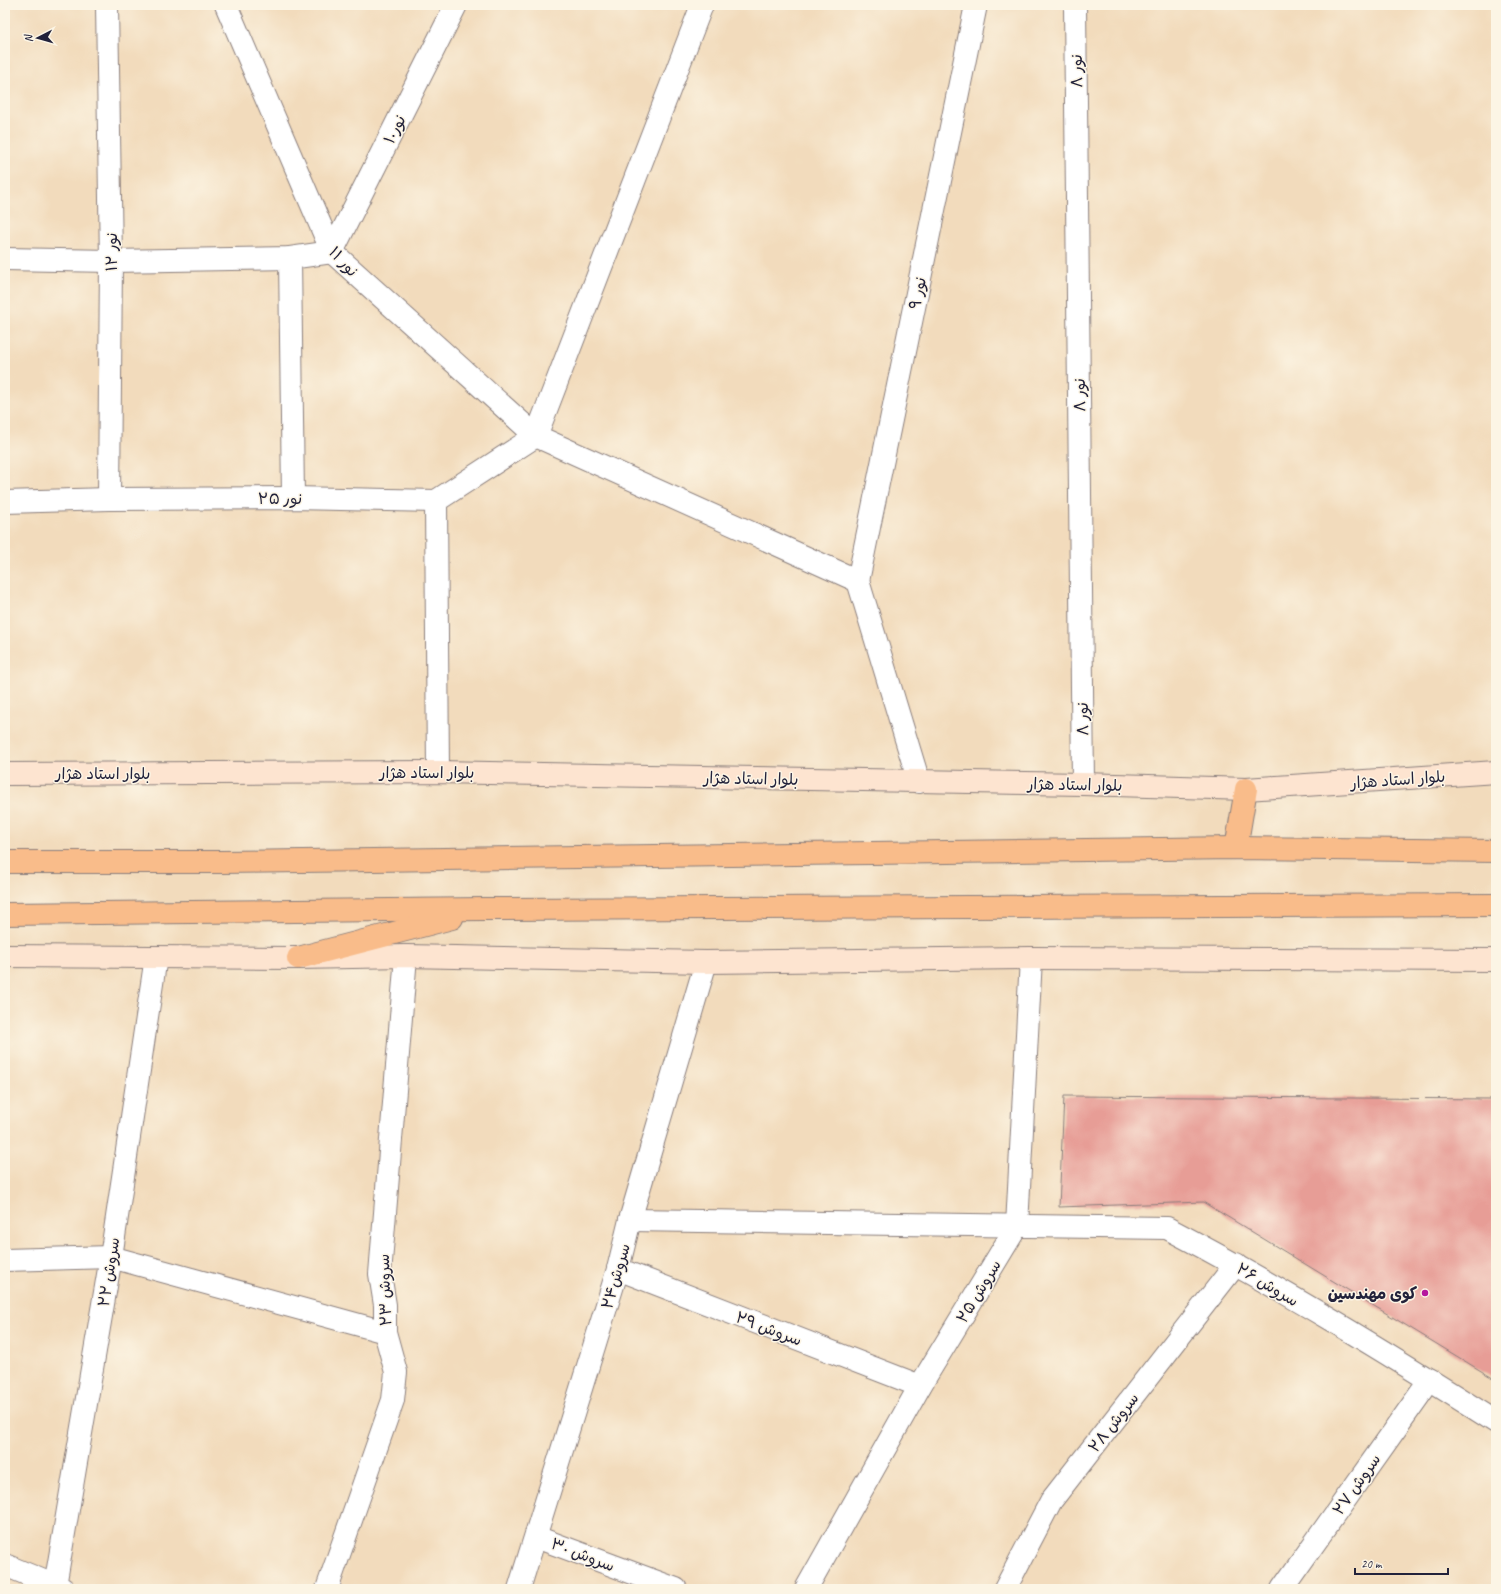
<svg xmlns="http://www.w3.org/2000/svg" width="1501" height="1594" font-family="Caveat,'Playpen Sans Arabic',sans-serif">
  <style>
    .building { fill: #e79d96 }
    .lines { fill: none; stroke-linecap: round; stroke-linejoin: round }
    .street-casing { stroke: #8a7e7c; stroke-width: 24 }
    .secondary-casing { stroke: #8a7e7c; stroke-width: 24 }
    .primary-casing { stroke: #8a7e7c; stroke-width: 24 }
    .street { stroke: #fff; stroke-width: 22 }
    .secondary { stroke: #fde4d0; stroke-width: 22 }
    .primary { stroke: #f9bc8a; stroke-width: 22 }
    .poi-dot { fill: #b5179e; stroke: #fcf5e5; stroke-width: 1.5 }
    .labels { text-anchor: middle; stroke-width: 3; stroke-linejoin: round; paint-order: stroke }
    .street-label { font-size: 16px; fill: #22223b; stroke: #fcf5e5 }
    .poi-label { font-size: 16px; font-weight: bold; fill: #22223b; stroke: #fcf5e5; text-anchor: end }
  </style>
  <rect width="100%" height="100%" fill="#fcf5e5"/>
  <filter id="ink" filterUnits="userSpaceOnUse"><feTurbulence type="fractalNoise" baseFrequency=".025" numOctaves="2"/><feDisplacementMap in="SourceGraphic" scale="8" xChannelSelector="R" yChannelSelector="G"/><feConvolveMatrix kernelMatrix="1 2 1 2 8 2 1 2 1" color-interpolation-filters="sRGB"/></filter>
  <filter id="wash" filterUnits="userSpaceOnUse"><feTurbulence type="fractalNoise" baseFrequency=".012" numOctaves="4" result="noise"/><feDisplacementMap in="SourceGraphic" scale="16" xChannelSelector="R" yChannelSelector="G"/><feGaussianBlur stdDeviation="0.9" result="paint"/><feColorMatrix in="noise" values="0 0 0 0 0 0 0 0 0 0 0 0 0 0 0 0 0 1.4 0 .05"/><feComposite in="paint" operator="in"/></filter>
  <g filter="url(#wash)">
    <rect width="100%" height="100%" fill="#f2dbbc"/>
    <g id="blocks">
      <!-- building -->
      <polygon class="building" points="1064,1096 1496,1099 1496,1380 1203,1202 1059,1207"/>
    </g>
  </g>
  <g filter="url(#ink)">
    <use href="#blocks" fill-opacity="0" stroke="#8a7e7c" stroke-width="1"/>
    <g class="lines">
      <!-- street casing -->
      <g class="street-casing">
        <g id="street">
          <polyline points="107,5 111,261 109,499"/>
          <polyline points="226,5 332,252 536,436 858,581 919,782"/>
          <polyline points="1075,5 1083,784"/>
          <polyline points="290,258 293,498"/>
          <polyline points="5,259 111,261 290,258 332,252 456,5"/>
          <polyline points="536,436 702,5"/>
          <polyline points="436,501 438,772"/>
          <polyline points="5,502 109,499 293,498 436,501 536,436"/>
          <polyline points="858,581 976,5"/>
          <path d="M630,1220L1167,1228C1280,1287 1389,1354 1496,1422"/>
          <polyline points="5,1260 111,1257 385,1332"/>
          <polyline points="618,1269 920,1386"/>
          <polyline points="536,1537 676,1589"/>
          <polyline points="5,1565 63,1589"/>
          <polyline points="55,1586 111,1257 156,957"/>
          <polyline points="327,1589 393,1400 396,1372 385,1332 385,1305 380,1274 406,956"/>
          <polyline points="519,1589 618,1269 630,1220 706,962"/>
          <polyline points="806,1589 920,1386 1017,1226 1031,958"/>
          <polyline points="1005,1589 1051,1501 1236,1264"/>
          <polyline points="1282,1589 1430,1380"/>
        </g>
      </g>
      <!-- secondary casing -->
      <g class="secondary-casing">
        <g id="secondary">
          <polyline points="5,774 438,772 1083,784 1246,789 1496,772"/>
          <polyline points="5,956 298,958 406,956 706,962 1031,958 1496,960"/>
        </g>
      </g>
      <!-- primary casing -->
      <g class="primary-casing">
        <g id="primary">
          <polyline points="1236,848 1246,789"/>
          <polyline points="5,862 222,862 1236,848 1496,851"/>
          <polyline points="5,914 484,909 1496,905"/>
          <polyline points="298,958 452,918"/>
        </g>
      </g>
      <!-- street -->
      <use href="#street" class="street"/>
      <!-- secondary -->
      <use href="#secondary" class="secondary"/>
      <!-- primary -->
      <use href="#primary" class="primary"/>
    </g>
  </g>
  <!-- markers -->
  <circle class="poi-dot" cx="1425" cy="1293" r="4"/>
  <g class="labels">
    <!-- street labels -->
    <g class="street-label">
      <text transform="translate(1076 71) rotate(-91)" y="6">نور ۸</text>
      <text transform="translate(394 129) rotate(-63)" y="6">نور۱۰</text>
      <text transform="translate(111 252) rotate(-90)" y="6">نور ۱۲</text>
      <text transform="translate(344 261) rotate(47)" y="6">نور ۱۱</text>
      <text transform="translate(917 293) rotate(-78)" y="6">نور ۹</text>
      <text transform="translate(1079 395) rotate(-91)" y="6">نور ۸</text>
      <text x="280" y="504">نور ۲۵</text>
      <text transform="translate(1082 719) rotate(-91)" y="6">نور ۸</text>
      <text x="427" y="778">بلوار استاد هژار</text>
      <text x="103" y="779">بلوار استاد هژار</text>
      <text transform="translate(751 778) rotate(1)" y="6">بلوار استاد هژار</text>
      <text transform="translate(1398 779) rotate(-4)" y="6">بلوار استاد هژار</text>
      <text transform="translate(1075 784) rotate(1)" y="6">بلوار استاد هژار</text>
      <text transform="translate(108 1272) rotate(-81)" y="6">سروش ۲۲</text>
      <text transform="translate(615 1276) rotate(-74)" y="6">سروش۲۴</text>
      <text transform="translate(1268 1284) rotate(31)" y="6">سروش ۲۶</text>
      <text transform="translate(384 1290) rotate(-92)" y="6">سروش ۲۳</text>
      <text transform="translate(978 1291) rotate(-59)" y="6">سروش ۲۵</text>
      <text transform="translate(769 1328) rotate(21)" y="6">سروش ۲۹</text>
      <text transform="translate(1113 1422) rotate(-52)" y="6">سروش ۲۸</text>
      <text transform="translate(1356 1484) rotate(-55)" y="6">سروش ۲۷</text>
      <text transform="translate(583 1554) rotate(21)" y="6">سروش ۳۰</text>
    </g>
    <!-- poi labels -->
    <g class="poi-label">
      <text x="1417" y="1299">کوی مهندسین</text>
    </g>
  </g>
  <!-- margin -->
  <rect width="1501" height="1594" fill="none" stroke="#fcf5e5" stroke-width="20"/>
  <!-- north arrow -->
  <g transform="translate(38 38) rotate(264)" stroke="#fcf5e5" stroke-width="3" paint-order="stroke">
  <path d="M0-3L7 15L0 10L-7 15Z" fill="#22223b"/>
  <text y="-6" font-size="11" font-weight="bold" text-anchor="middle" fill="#22223b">N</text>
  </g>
  <!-- scale -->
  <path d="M1355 1568v6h93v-6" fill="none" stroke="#22223b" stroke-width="2"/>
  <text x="1361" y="1568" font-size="12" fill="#22223b" stroke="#fcf5e5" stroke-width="3" paint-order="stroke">20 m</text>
</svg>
